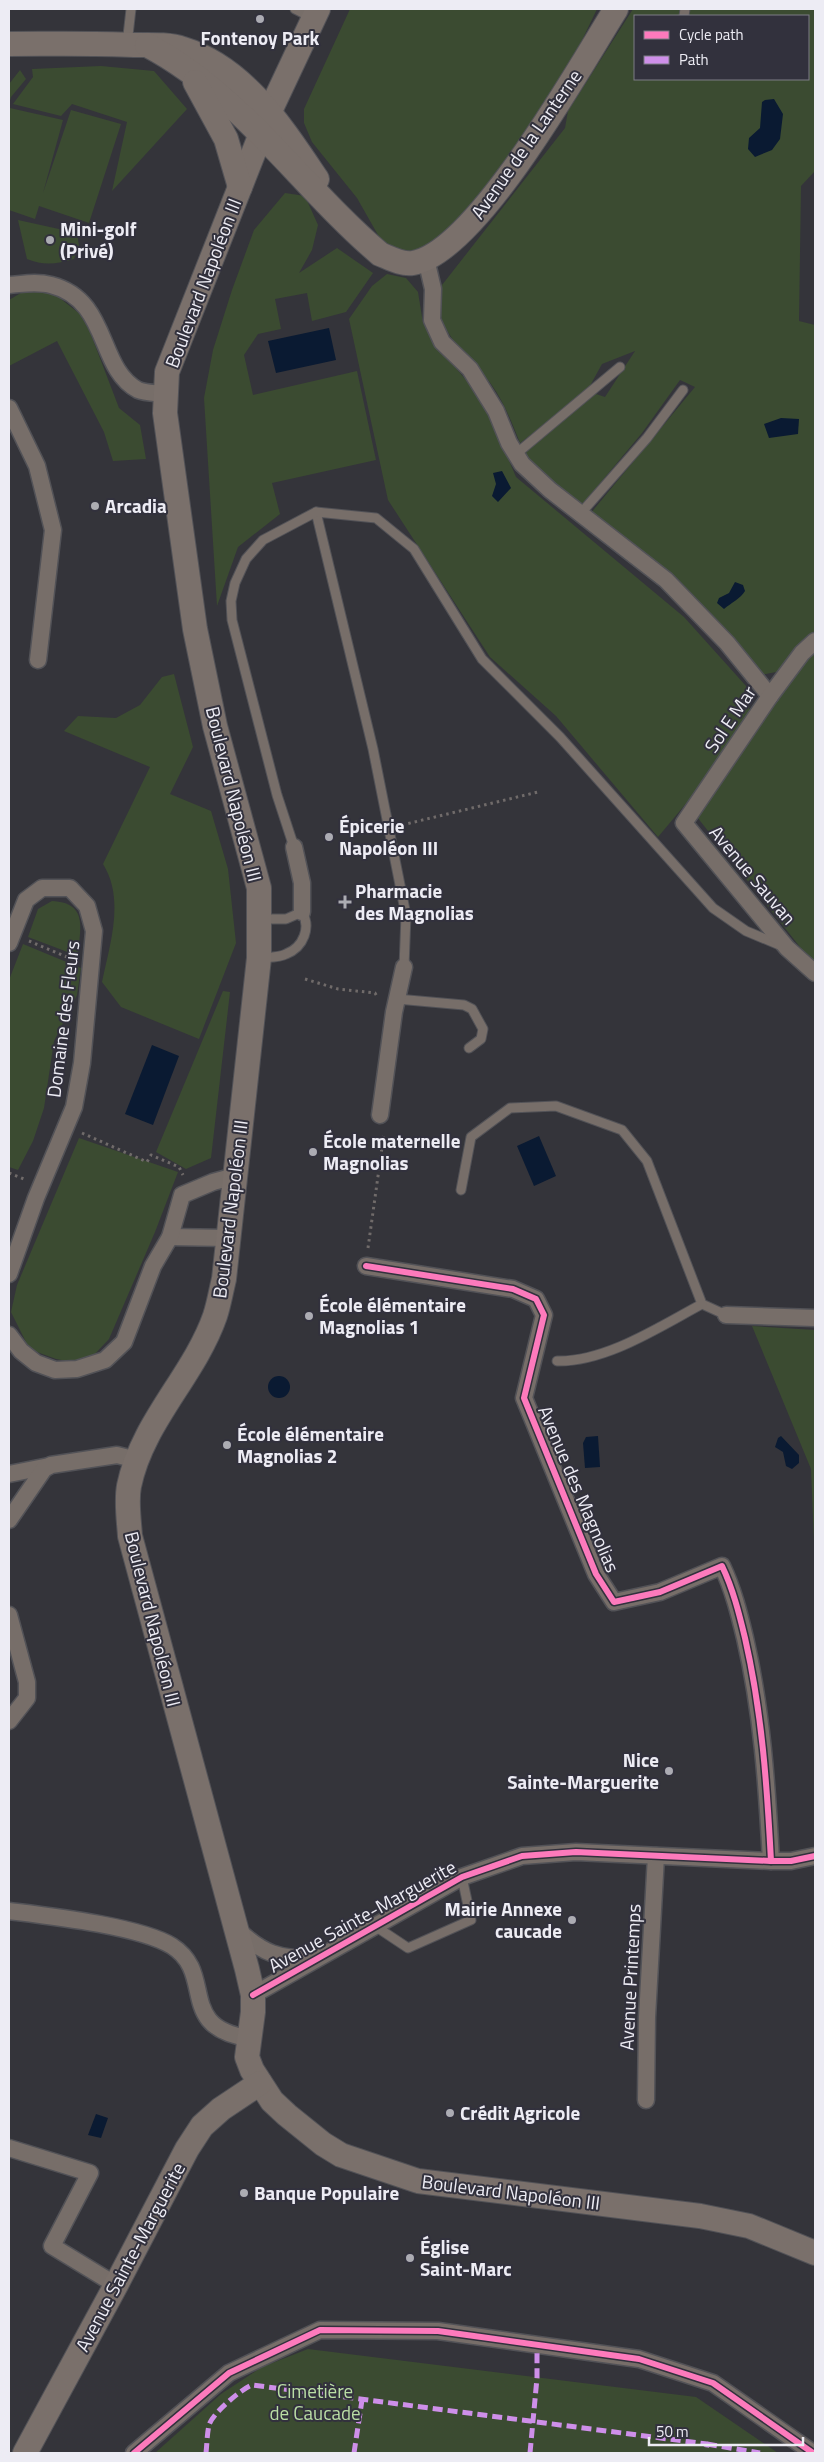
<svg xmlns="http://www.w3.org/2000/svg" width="824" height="2462" font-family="'Titillium Web',sans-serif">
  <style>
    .green { fill: #3b4b31; fill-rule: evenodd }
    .water { fill: #0a1a32 }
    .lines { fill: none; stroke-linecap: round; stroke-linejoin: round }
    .lane-casing { stroke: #525257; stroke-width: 11 }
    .street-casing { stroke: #525257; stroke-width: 19 }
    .secondary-casing { stroke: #525257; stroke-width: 26 }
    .path { stroke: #706b6a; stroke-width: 3; stroke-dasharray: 2.5 4; stroke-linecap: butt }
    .lane { stroke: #776e69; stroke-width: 9 }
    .street { stroke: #776e69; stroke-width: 16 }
    .secondary { stroke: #7a706b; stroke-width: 24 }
    .quiet { stroke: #ce8fe9; stroke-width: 5; stroke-dasharray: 10 5; stroke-linecap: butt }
    .cycleway-casing { stroke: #32313d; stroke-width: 9 }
    .cycleway { stroke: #fd7abc; stroke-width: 6 }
    .poi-dot { fill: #acacb3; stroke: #32313d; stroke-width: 2 }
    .labels { text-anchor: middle; stroke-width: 4; stroke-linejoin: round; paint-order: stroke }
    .poi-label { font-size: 19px; font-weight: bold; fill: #edecf4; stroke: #32313d; text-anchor: start }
    .street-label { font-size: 19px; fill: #edecf4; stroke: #32313d }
    .park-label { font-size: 19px; fill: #badea5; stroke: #32313d }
  </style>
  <rect width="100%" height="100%" fill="#34343a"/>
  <!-- green -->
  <g class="green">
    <polygon points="350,9 597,9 573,59 524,141 444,236 409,254 398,252 382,242 357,198 312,142 304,123 304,109"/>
    <path d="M633,9H815V171L801,186L799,321L815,325V636L776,672L760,675L590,514L695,387L680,380L642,433L581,506L529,465L526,452L593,393L605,397L635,351L602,364L586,393L520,443C512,423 504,402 491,384C474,360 440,337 439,304C439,298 441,291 442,285L565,128L568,111ZM635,16H808V79H635Z"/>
    <polygon points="101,66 154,71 187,109 112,191 127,122 72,104 61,116 13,104 33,77 32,69"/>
    <polygon points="20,70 26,79 11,97 9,104 9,84"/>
    <polygon points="10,108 63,120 43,193 71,110 121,124 89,223 39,206 35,219 9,210"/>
    <polygon points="285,193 305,196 318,225 312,250 299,273 337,248 373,273 346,312 312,321 307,293 275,299 281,329 258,334 244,355 253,395 357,371 376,460 272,483 280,514 238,547 217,606 204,398 213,350 232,290 254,230"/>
    <path d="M18,220L77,233L79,246L74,259C57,264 44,266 27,259Z"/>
    <polygon points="387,274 406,278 418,292 423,323 433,341 477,393 492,421 516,477 684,617 746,686 750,712 699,788 658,837 556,716 490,657 388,500 349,319 372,286"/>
    <polygon points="31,287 52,292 80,314 90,332 119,408 140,425 146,459 113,461 104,432 57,341 9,366 9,300"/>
    <polygon points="815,647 815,966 697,817 806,656"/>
    <path d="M174,674L193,747L170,794L211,811L228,869L236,943L199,1039L121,1007L102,982C110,944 125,899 103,864L150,767L64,731L78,716L116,718L140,705L162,677Z"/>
    <path d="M52,901C89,903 80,929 78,956L28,937L38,909Z"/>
    <polygon points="23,944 81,968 77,995 54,1041 44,1108 33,1141 18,1170 9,1167 9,980"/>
    <polygon points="223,991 230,992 211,1158 186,1169 156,1152"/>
    <polygon points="79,1138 178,1172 155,1232 109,1339 92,1357 78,1363 56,1359 37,1352 27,1344 11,1312 17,1285"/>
    <polygon points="752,1326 815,1330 815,1566 811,1469"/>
    <polygon points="308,2349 696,2397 778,2453 155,2453 221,2394 262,2367"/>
  </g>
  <!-- water -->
  <g class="water">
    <polygon points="774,99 783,114 780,139 772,150 755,157 748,149 749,138 760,128 762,102 765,100"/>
    <polygon points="329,328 336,360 276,373 268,341"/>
    <polygon points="781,418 799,419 798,434 769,438 764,424"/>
    <polygon points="502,471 511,488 498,502 492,496 496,484 493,473"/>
    <path d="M735,582L743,585L745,591C741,598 731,603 724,609L717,603L719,598L729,593Z"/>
    <polygon points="152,1045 179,1056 153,1125 125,1114"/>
    <polygon points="539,1136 556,1176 534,1186 517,1146"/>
    <circle cx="279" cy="1387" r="11"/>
    <polygon points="598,1436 600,1467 585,1468 583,1443 586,1437"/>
    <polygon points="781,1436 799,1455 799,1463 792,1469 786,1466 783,1452 775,1447 778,1438"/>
    <polygon points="96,2114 108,2118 101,2138 88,2135"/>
  </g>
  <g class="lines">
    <!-- lane casing -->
    <g class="lane-casing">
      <g id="lane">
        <polyline points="295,9 313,18"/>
        <polyline points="684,16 685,9"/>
        <polyline points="127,44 131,9"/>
        <polyline points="516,454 620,367"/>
        <polyline points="316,512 373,749 406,915 404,967"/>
        <polyline points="581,513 647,438 683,390"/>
        <polyline points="294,847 277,795 232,620 231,601 235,583 246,559 263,540 316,512 376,518 414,549 482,659 560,737 713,908 746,931 782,946"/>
        <path d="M259,958C267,957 279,958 286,954C304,947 311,927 302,912L286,919H260"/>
        <polyline points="397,999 464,1005 472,1009 483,1029 481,1039 469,1048"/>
        <polyline points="461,1190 471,1137 510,1108 556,1106 622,1130 647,1161 702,1304 726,1315"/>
        <path d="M557,1361C606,1362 659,1327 702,1304"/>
        <polyline points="375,1926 408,1948 471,1920 462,1877"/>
      </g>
    </g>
    <!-- street casing -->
    <g class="street-casing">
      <g id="street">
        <polyline points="426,259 433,289 432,320 442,342 470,369 496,411 509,443 522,464 550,490 666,580 727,643 770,696"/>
        <path d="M9,285C23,284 36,281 51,285C110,300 97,368 138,390C145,393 157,393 165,394"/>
        <polyline points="9,408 37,466 53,530 38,660"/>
        <polyline points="815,641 802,653 770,696 684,823 787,948 815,973"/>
        <polyline points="294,847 302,883 302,912"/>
        <polyline points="9,943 26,900 42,888 70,888 87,906 94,931 82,1063 74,1107 36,1198 9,1274"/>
        <polyline points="380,1115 394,1012 404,967"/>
        <polyline points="170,1237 228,1238"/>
        <path d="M366,1266L513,1289L536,1299L544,1315L524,1398L596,1574L614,1602L660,1592L722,1566C733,1589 739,1613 745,1638C762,1712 767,1785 771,1861"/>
        <polyline points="726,1315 815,1318"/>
        <polyline points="9,1335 21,1351 36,1363 55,1370 77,1369 105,1360 124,1342 153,1266 170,1237 182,1195 213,1182 235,1176"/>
        <polyline points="9,1474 49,1466"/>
        <polyline points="9,1520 44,1469 51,1465 117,1455 137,1460"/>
        <polyline points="9,1615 27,1682 27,1698 9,1721"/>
        <path d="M9,1911C49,1916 139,1926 172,1946C216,1974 176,2027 248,2038"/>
        <path d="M237,1929C262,1954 280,1959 315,1959"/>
        <polyline points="253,1995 462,1877 522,1856 576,1852 771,1861 791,1861 815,1856"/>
        <polyline points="646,2100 647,2017 656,1856"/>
        <polyline points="9,2148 90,2173 52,2246 116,2285"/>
        <polyline points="134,2453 229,2373 320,2330 438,2331 639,2359 713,2383 813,2453"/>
      </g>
    </g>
    <!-- secondary casing -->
    <g class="secondary-casing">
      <g id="secondary">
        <path d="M318,9L270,111L167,372L165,413L195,629L215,726L259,888V958L224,1279C221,1291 219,1304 215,1316C194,1376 142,1422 129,1486C126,1502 129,1520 130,1536L247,1969L253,1995V2012L247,2057L252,2070L272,2101L287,2115L323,2144L341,2155L418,2181L700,2216L749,2226L815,2253"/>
        <path d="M9,44C51,44 92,43 134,45C150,45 169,44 183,49C245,68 283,129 317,179"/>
        <path d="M147,45C242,95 300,186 380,254C390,258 402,265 413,263C477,252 580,66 616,9"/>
        <polyline points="195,82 226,139 240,187"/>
        <polyline points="25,2453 116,2285 187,2149 202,2126 221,2109 260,2083"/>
      </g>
    </g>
    <!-- path -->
    <g class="path">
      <polyline points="402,825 538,792"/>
      <polyline points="29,941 74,960"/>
      <polyline points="305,979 338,989 375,993 378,998"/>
      <polyline points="82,1133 147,1162 151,1155 179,1167 183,1175"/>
      <polyline points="9,1173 24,1179"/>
      <polyline points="368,1248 384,1133"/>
    </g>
    <!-- lane -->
    <use href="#lane" class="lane"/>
    <!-- street -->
    <use href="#street" class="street"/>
    <!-- secondary -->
    <use href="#secondary" class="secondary"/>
    <!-- quiet -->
    <g class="quiet">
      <polyline points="707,2444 760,2453"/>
      <path d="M206,2453C207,2444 207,2434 209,2425C212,2414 241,2389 252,2385L707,2444L706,2453"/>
      <polyline points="354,2453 362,2400"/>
      <polyline points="530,2453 537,2378 537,2346"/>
    </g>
    <!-- cycleway casing -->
    <g class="cycleway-casing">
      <g id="cycleway">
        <path d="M366,1266L513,1289L536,1299L544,1315L524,1398L596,1574L614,1602L660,1592L722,1566C733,1589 739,1613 745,1638C762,1712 767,1785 771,1861"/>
        <polyline points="253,1995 462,1877 522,1856 576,1852 771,1861 791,1861 815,1856"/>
        <polyline points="134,2453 229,2373 320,2330 438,2331 639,2359 713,2383 813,2453"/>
      </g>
    </g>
    <!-- cycleway -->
    <use href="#cycleway" class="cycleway"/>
  </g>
  <!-- markers -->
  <g class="poi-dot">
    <circle cx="260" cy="19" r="5"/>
    <circle cx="50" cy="240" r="5"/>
    <circle cx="95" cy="506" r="5"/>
    <circle cx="329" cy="837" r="5"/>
    <path d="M342.5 894.5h5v5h5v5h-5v5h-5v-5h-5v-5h5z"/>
    <circle cx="313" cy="1152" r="5"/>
    <circle cx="309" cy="1316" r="5"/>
    <circle cx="227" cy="1445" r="5"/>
    <circle cx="669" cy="1771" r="5"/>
    <circle cx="572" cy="1920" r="5"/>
    <circle cx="450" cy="2113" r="5"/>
    <circle cx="244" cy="2193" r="5"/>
    <circle cx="410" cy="2258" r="5"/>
  </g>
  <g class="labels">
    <!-- poi labels -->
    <g class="poi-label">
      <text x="260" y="45" text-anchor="middle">Fontenoy Park</text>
      <text x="60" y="236">Mini-golf<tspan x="60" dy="22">(Privé)</tspan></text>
      <text x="105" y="513">Arcadia</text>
      <text x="339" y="833">Épicerie<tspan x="339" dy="22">Napoléon III</tspan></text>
      <text x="355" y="898">Pharmacie<tspan x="355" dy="22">des Magnolias</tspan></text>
      <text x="323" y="1148">École maternelle<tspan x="323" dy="22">Magnolias</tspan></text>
      <text x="319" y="1312">École élémentaire<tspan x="319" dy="22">Magnolias 1</tspan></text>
      <text x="237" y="1441">École élémentaire<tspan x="237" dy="22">Magnolias 2</tspan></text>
      <text x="659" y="1767" text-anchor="end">Nice<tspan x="659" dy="22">Sainte-Marguerite</tspan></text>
      <text x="562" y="1916" text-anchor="end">Mairie Annexe<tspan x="562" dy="22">caucade</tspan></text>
      <text x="460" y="2120">Crédit Agricole</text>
      <text x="254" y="2200">Banque Populaire</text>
      <text x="420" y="2254">Église<tspan x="420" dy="22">Saint-Marc</tspan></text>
    </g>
    <!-- street labels -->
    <g class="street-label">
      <text transform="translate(526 144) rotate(-55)" y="7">Avenue de la Lanterne</text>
      <text transform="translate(203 283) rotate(-69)" y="7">Boulevard Napoléon III</text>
      <text transform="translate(730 719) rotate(-56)" y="7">Sol E Mar</text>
      <text transform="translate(234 794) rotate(76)" y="7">Boulevard Napoléon III</text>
      <text transform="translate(753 875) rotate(50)" y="7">Avenue Sauvan</text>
      <text transform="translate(63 1019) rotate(-83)" y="7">Domaine des Fleurs</text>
      <text transform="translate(230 1209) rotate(-83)" y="7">Boulevard Napoléon III</text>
      <text transform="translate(579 1489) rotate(67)" y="7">Avenue des Magnolias</text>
      <text transform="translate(153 1619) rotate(76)" y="7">Boulevard Napoléon III</text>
      <text transform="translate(362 1916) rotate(-29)" y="7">Avenue Sainte-Marguerite</text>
      <text transform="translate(630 1977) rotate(-87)" y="7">Avenue Printemps</text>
      <text transform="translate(511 2192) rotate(7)" y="7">Boulevard Napoléon III</text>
      <text transform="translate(130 2257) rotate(-62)" y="7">Avenue Sainte-Marguerite</text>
    </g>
    <!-- park labels -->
    <g class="park-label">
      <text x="315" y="2398">Cimetière<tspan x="315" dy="22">de Caucade</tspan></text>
    </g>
  </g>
  <!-- border -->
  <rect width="824" height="2462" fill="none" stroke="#edecf4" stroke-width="20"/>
  <!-- legend -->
  <rect x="634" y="15" width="175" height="65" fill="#32313d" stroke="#7d7c86"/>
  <rect x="644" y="31" width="25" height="8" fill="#fd7abc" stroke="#7d7c86"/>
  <text x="679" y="40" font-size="15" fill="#edecf4">Cycle path</text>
  <rect x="644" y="56" width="25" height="8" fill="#ce8fe9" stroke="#7d7c86"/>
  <text x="679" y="65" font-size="15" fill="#edecf4">Path</text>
  <!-- scale -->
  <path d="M649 2437v8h154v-8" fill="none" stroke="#edecf4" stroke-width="2.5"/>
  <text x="656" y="2437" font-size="15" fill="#edecf4" stroke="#32313d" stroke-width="4" paint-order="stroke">50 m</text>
</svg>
